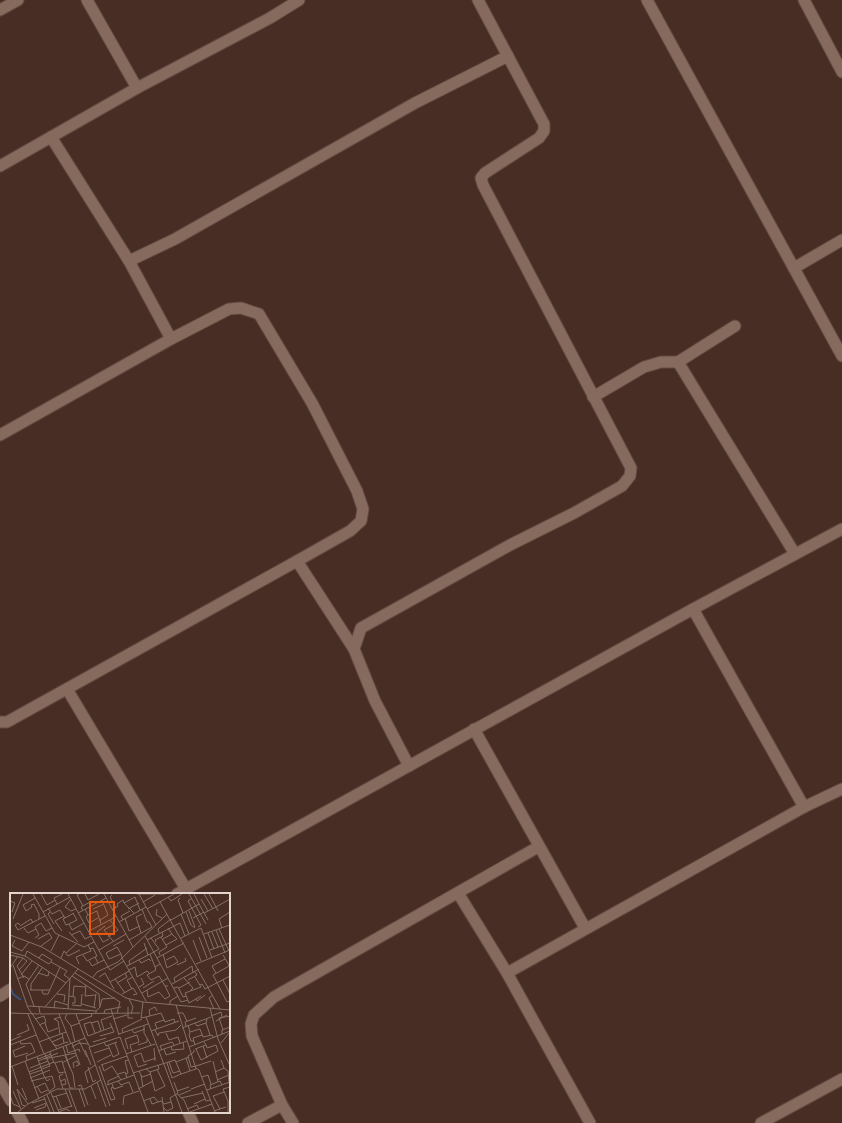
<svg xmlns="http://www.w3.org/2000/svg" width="842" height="1123" font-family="'DM Sans',sans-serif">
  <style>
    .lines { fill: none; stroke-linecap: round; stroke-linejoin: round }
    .minor-casing { stroke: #604a41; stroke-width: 13 }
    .minor { stroke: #876a5e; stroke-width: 11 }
    .inset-river { fill: none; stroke: #325581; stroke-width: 2 }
    .inset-road { fill: none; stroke: #867067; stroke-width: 1 }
    .view { fill: #e8590c; fill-opacity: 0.15; stroke: #e8590c; stroke-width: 2 }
    .inset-edge { fill: none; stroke: #e5d4cd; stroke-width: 2 }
  </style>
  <rect width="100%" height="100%" fill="#472d23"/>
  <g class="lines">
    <!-- minor casing -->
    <g class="minor-casing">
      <g id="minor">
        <polyline points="87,0 137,88"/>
        <polyline points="647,0 842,356"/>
        <polyline points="804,0 842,72"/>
        <polyline points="0,10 18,0"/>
        <polyline points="51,137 129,261 171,339"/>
        <polyline points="0,166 137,88 270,18 299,0"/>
        <polyline points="129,261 175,239 415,103 508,56"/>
        <polyline points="794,268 842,240"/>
        <polyline points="678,362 795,554"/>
        <polyline points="593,397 644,367 661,362 678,362 735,326"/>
        <polyline points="0,435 171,339 229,309 241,308 259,314 312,403 357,491 363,509 361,521 350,531 297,561 354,649"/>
        <polyline points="67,689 186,889"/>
        <polyline points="0,722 7,722 297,561"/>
        <polyline points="474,729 585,928"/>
        <polyline points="409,766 375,701 354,649 361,628 510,545 574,513 622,486 630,476 631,468 483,185 481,178 485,173 539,138 544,131 544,124 478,0"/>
        <polyline points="804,807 693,609 842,529"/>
        <polyline points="458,893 507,973"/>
        <polyline points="177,894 693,609"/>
        <polyline points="0,996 11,989"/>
        <polyline points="0,1082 11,1101"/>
        <polyline points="17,1112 23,1123"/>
        <polyline points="188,1112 193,1123"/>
        <polyline points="248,1123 282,1105"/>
        <polyline points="293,1123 282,1105 252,1036 251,1024 254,1015 274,997 538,847"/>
        <polyline points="590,1123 507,973 804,807 842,789"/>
        <polyline points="761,1123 842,1079"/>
      </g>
    </g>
    <!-- minor -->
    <use href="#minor" class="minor"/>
  </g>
  <!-- overview -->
  <g transform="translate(10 893)">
    <rect width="220" height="220" fill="#472d23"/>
    <path class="inset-river" d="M0,93L3,101L11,107"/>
    <path class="inset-road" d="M23,1L45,40L74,54L84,49M31,1L37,12L45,7M58,1L98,74M69,1L67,2L73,13M75,1L78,7L89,1M94,1L123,54M127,1H155M129,1L146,32M179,1L196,31M194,1L203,16M199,1L206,14L220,6M102,2L100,4L106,15M158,4L161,8L172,1M170,5L168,7L173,20M61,6L55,14L61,18L66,16M181,6L178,8L191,32L188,34M191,6L198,18M0,8L5,10L2,19M133,9L145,2M150,9L210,116M47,11L44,5L52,1M189,11L198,27M21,12L22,14L16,18L13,12L25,5M21,12L24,11L29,21V26M38,15L42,21L50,17L55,25M75,16L78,22L87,18L90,28M83,16L94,11M118,16L129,10M132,16L137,29H139L142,34M137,16L164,1M147,16L146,22L152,25M103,17L108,13L107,11L113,7L114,10M73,18L71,14L82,8M179,18L185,34M33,19L60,4M40,19L38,21L44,31M176,19L181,32L185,35M64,20L53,26L56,32L59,31L62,37L74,30M68,20L96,5M124,20L114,10L125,4L130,17M194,20L206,14L208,18M171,21L179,41M78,22L76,24L79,30L88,25M115,25L119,38L130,33M183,25L194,19M3,26L13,1M113,27L111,23L120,18M161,27L189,11L184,1M109,29L136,14M59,31L67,27L63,20M91,31L90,27L98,22L92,7M10,32L8,30L5,32L8,37L35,23M103,32L94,37L103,48M10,33L21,26L23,30M95,33L87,39L93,49L99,46M14,35L18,40L26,36L29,42L25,45M212,35L209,26L220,19M26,36L25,34L31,30L36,38L42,35M209,36L219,58M206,37L215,60M52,38L45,28L54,23M79,38L100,27M59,39L68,49M202,39L208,54M131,40L126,24L132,21M149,40L148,36L161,26M198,40L204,56M194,41L220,32M0,42L32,54L116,105L133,109L220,117M61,42L70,38L75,46L81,43M135,43L171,109L178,107M98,44L108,37L100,27L106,23M189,44L197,65M141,45L149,56L144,59M171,45L191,35L202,65M28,46L39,40L42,45L31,53M153,46L162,41L158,35M5,47L2,53L12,58L19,49M119,47L142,34M137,47L170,30L175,43M183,47L191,68M146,49L145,47L153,43L152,39M134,50L138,62M156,52L167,46L162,41M103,53L114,47M80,56L83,55L87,63L85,64M89,57L116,41M200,57L220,50M41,58L49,42M0,59L15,63L56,90M56,60L66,51M111,61L99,66L96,60L107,54L111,61L112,65M140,61L145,74L150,71M153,61L157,75L168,69L164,63L156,67M0,62L13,65L7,73L14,85M73,62L77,68L85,64L88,70M150,62L149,59L157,54L151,44M213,62L220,74M15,63L17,58L39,71L42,67L32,61L29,65M51,65L54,58L58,63L70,57M112,65L136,108M147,65L174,50M129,67L131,70L139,66L141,68M79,68L82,73L94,67M41,69L57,78L54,82L60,86M69,71L66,64L81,58L78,52M186,71L220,57M3,72L18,115L47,156M120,72L119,68L137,55M167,72L176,68L175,65M117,73L144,59M219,73L203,82L217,109L220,108M98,74L100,77L114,68M145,74L146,77L137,82L141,87L149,83L155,93M0,75L8,63M9,77L17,68L13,65M119,77L125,74L127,84L137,78L139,80M28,80L38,83L39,79M65,80L110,109L107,120M206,80L202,73L215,66M11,82L22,68M62,83L89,101L90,114L86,118M83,84L87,79L108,69L157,21M89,84L95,80L104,96M174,85L183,95L181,97M7,86L14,83L19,86M105,86L115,100M178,87L187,82L185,79M213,87L220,101M100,89L119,78M165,89L164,85L182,73L183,80M107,90L117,84L115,80M162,91L189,76M76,92L75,103L86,102M190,92L192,91L195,96L220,83M129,94L134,91L131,85M133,95L144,88M164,95L168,94L173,104L176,103M169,95L180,89M122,96L117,87L123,84M20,97H40M21,97V91L32,75M32,97L33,101H38L50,74M137,97L138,104L149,99L155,106L160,103L155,93H158M132,100L158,85M47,101L55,102L54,109M112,101L123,95L127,101L123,102M203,102L199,105L204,116M59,103L65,104V110H62M63,103L64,93L76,94M119,106L123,114L121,121M186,106L187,108L195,102M133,109L131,125L136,124L172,219M179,110L175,100L191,94L185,84M179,110L191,103M72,111L86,115M160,111V108L168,103M62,112L71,113L72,101M18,113L35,114L68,76M24,113L16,91L29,72M29,114L30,121L130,120M35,114L86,118V120M84,114L86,101M90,114L92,106L105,105M118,114V125H123M44,115L45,108L58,112M200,115L208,146L220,173M58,116L60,85M101,116L109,142M0,120L29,121M94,120L95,117L111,114M167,120H173L177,128M18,121L34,161M49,121L61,151M57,121L55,125L61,133M66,121L75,145M140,123L139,117L145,114L147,118M201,123L211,119L212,124M136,124L151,120L155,129L164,126L165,130M25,126L34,123L36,129L29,132M103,126L117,122M197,126L196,130L200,142M69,128L82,123L81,120M206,128L217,122M35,130L38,139L48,135M81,130L88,128L91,138M185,130L187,133L196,130M134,132V140L141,152M178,132L180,139L190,136L193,144L202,142L204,145M176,133L175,129L186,125M172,135L201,124M147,136L145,130L154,127M94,137L91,127L102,123M122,137L124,140L135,136M145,137L148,143L149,140L166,137L171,132M213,137L209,125L220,123M141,138L169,128M180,139L179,142L181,148H184M52,140L54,150L58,149M85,140L81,129L74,131L78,143L102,134M113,140L112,136L132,126M156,140L159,147L168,144L170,150M50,141L48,128L44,126L50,124M109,141L138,131M212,141V137L220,134M7,142L19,137L17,131M90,143L104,139L100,130M0,148L11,143M10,148L11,151L21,150L25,159L16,163L17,167M69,148L77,164M29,149L56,139M42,149L53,144M65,149L61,133L70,130M83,149L96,145M94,149L96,153L107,149M62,150L70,172M211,150L220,139M43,151L47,153L54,150M0,152L26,142M56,152L58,160L69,156L70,159M98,152L103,164L109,161L105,150M128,152L137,149V146M185,152L183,145L192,142M15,153L3,158L5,164L18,160M161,153L162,157L174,156L173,149M193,153L197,165M53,154L60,175M62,154L69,150L78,151M79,154L100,213M179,154L220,138M144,155L145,168M118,156L115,146L127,142L129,149L120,152L122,159M154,156L156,162L166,159M185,156L196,152L194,149M186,156L191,167L208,158L206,152L197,155L196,152M75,157L81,172M152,157L150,153L162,149L164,152M184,157V159L178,163L181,174L186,173M148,158L177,148M40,159L44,170L52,168L60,195H63M84,160L99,155M116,161L145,151M55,163L63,181L65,195M27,164L34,183L37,188L40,186M176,165L180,178M28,166L41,161M34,166L66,160M15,168L29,206M28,168L48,160M203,168L208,189M87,169L101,162M159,169L163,180L170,178M166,169L179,164M45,170L49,180L55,179M52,170L67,162M157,170L162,185L171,181M137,171L128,174L124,163L131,160L134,169L146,165M91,172L117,163M92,172L94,178L102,173L111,187M2,173L8,192M89,173L101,207L105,206L101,195L103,194M186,173L201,168M0,174L75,145L80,154L110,144L138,219M78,174L83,189L86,187M20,175L38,168M64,175L63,170L67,168L69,172L66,173M186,175L189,177L205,219M214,175L218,178L219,189M32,176L40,173L35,161M136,176L140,179L149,176L148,172M129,178L132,184L141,181M19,179L44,169M140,179L145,198L155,193L147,176M205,179L214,175L211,167M123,180L165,167L171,181L186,176L166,112M20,181L32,177M108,181L115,179L117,185M116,181L118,180L115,168L118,167M131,182L133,194M192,184L198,182L201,191M20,185L40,177M207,187L219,182M21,188L42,183L45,194L39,199M51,188L55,186L56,191L52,192M108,188L111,192L119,189L123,199M87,189L96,214M78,190L75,179L85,172M102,191L104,196L113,193M97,192L124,182M98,192V188L109,183M27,193L31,200L38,197M68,193L71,192L78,212M81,193L86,206M12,195L17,207M24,195L35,190L40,200M53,196L49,183L53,181M55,196L62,214M69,196L75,214M128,196L143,188M181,196L195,191M201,196L200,192L210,188L212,192M59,197L67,219M197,197L220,189M3,198L11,216M167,198L179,194M192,198L196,208L200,207M41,200L49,219M167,201L174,207L179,219M0,202L3,211L10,214M37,202L44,219M169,202L181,197M46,203L51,215M34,204L40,219M43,204L57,200M152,204L154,219M171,205L193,200M140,206L142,211L151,208L154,211L161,209M133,208L144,204L148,209M22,210L35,206M184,211L195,206M113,212L114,203L129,198M15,213L12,212L7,196L18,211M24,215L36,210M154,215L157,218L163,215L160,205L168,200L164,189M177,216L187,212L189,216M210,216L203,203L214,199M26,217L35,214L36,211M48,217L62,213M204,218L216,214M8,219L18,211L47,196H75L91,187M49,219L56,216L60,218M180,219L202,211M218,219V208L213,196L220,194"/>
    <path class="view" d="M80,9H104V41H80Z"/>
    <rect width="220" height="220" class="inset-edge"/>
  </g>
</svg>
